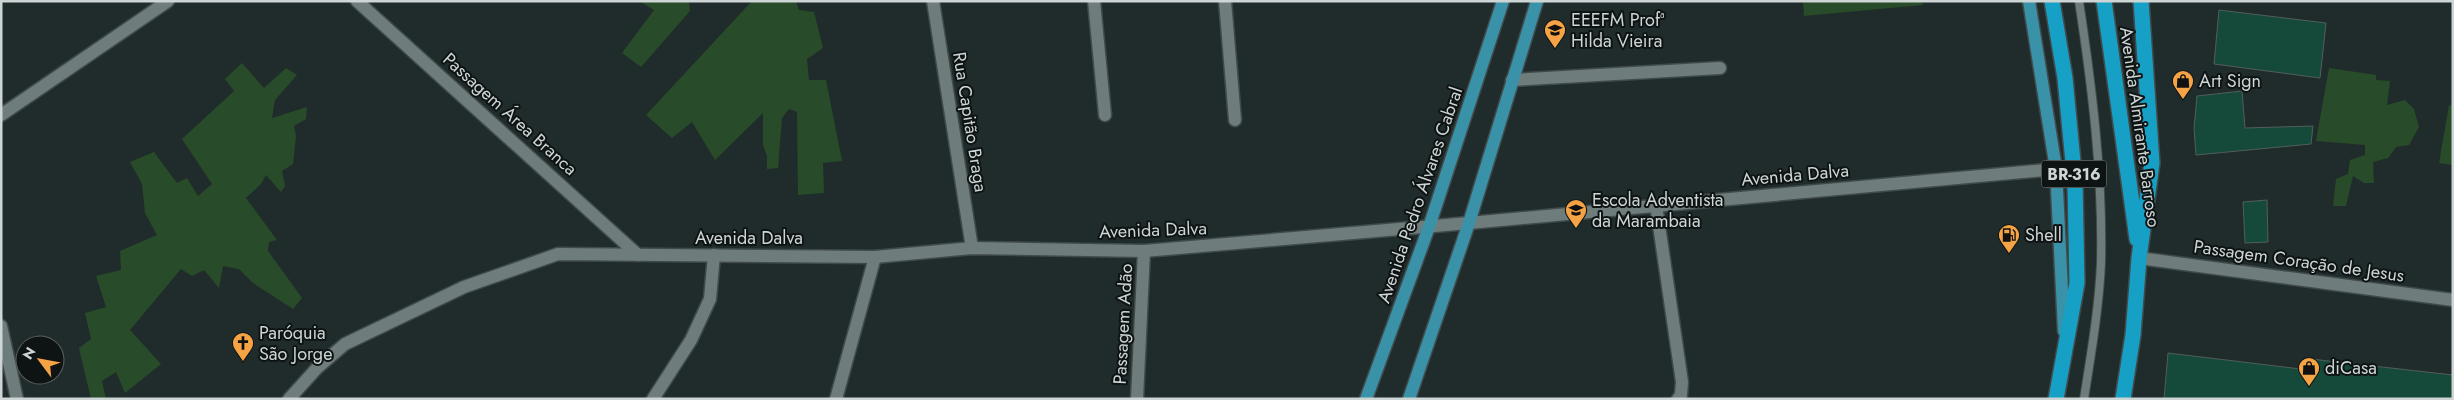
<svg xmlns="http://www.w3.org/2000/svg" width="2454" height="400" font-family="Jost,sans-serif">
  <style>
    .green { fill: #284b29 }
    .building { fill: #154a3b; stroke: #525e59 }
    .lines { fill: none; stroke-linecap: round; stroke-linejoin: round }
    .lane-casing { stroke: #404a4a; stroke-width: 10 }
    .street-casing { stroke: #404a4a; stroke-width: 15 }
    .secondary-casing { stroke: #404a4a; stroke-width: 15 }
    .primary-casing { stroke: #404a4a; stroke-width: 15 }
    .highway-casing { stroke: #404a4a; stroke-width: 18 }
    .lane { stroke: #6f7c7c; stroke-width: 8 }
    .street { stroke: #6f7c7c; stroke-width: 12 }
    .secondary { stroke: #6f7c7c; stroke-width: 12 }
    .primary { stroke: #3a92a8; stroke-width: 12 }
    .highway { stroke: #16a0c6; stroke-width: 15 }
    .labels { text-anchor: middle; stroke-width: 4; stroke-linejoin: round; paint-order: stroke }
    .shield { fill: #0e1313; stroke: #949b9b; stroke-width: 1 }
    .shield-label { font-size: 16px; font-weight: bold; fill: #ced5d5 }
    .poi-label { font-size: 18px; fill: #ced5d5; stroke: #0e1313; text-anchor: start }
    .street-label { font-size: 18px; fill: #ced5d5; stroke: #0e1313 }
  </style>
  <rect width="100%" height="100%" fill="#202c2c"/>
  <!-- green -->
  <g class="green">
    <polygon points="639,1 689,1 690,11 641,67 622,53 654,10"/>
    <polygon points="752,1 796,1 799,10 814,12 823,48 807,59 809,80 826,80 842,161 823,163 824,193 798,195 797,112 789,109 782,118 778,168 767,169 767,156 763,145 763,113 715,160 692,122 672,138 646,115"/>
    <polygon points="1803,1 1922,1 1923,5 1804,16"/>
    <polygon points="242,63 264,88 286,68 297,75 275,100 272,118 307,107 306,119 294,126 296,136 293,164 282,171 285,186 281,192 266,175 261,184 246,198 277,240 269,242 268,251 302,298 293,309 253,283 239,269 223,266 219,288 204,270 192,276 181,269 130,330 161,364 125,393 116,372 102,381 106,399 91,399 79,348 91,339 85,313 106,307 96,276 121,270 120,251 157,235 145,213 142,184 130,162 154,152 177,183 187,178 198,196 212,184 182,139 234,91 225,79"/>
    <polygon points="2329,68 2376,75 2376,80 2390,81 2387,105 2405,100 2414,109 2419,127 2409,145 2396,147 2388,158 2373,162 2374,183 2364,183 2353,176 2346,206 2333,206 2336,179 2348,174 2350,160 2365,155 2365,145 2316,141"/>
    <polygon points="2449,105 2453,106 2453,165 2439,163"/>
  </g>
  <!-- building -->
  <g class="building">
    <polygon points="2219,10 2326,23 2320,78 2214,64"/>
    <polygon points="2242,91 2245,128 2313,126 2311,144 2196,155 2194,128 2197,96"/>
    <polygon points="2267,200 2268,242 2245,243 2243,202"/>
    <polygon points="2168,353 2309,370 2311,359 2453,375 2453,399 2164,399"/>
  </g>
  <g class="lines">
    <!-- lane casing -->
    <g class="lane-casing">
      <path id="lane" d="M2079,1C2092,87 2103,175 2101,263C2099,308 2091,354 2084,399"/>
    </g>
    <!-- street casing -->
    <g class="street-casing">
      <g id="street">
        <polyline points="357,1 638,255"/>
        <polyline points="933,1 972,248"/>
        <polyline points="1094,1 1105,115"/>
        <polyline points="1225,1 1235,120"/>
        <polyline points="1512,80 1720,68"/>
        <polyline points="1,115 168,1"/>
        <polyline points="1656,205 1682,382 1681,395 1678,399"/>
        <polyline points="1469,223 2056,169"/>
        <polyline points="2139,258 2453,300"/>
        <polyline points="1,326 17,399"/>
        <polyline points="653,399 691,340 710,299 714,255"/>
        <polyline points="836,399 875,257"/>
        <polyline points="1137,399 1144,251"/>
      </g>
    </g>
    <!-- secondary casing -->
    <g class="secondary-casing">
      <polyline id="secondary" points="289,399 317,368 345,344 464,287 558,254 875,257 972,248 1144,251 1469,223"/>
    </g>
    <!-- primary casing -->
    <g class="primary-casing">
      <g id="primary">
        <polyline points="2029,1 2056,169 2064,331"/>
        <polyline points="1366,399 1429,227 1503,1"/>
        <polyline points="1409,399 1469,223 1537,1"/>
      </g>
    </g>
    <!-- highway casing -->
    <g class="highway-casing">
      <g id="highway">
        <polyline points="2052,1 2065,78 2075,183 2077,283 2056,399"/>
        <polyline points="2104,1 2137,239"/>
        <polyline points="2123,399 2133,335 2139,258 2152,163 2141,1"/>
      </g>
    </g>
    <!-- lane -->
    <use href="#lane" class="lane"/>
    <!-- street -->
    <use href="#street" class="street"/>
    <!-- secondary -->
    <use href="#secondary" class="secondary"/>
    <!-- primary -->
    <use href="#primary" class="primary"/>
    <!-- highway -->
    <use href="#highway" class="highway"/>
  </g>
  <!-- icons -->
  <defs>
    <g id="school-pin" transform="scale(1.125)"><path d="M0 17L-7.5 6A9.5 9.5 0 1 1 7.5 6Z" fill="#f5a345" stroke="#0e1313"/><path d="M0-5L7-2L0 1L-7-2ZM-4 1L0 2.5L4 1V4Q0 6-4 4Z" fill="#111"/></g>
    <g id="shop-pin" transform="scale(1.125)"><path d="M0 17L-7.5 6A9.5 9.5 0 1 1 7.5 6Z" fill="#f5a345" stroke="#0e1313"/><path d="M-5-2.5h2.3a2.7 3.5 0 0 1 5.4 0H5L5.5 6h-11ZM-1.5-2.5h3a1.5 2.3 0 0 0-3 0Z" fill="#111"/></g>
    <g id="fuel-pin" transform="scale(1.125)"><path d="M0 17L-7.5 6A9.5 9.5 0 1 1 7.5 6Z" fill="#f5a345" stroke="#0e1313"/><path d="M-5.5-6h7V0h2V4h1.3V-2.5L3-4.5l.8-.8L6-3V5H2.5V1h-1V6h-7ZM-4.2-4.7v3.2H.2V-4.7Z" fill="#111"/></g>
    <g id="church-pin" transform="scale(1.125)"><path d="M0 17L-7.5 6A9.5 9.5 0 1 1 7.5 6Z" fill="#f5a345" stroke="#0e1313"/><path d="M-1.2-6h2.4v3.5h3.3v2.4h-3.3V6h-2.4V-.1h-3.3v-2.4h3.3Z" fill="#111"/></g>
  </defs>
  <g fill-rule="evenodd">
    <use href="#school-pin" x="1555" y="30"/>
    <use href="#shop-pin" x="2183" y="81"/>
    <use href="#school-pin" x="1576" y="210"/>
    <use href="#fuel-pin" x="2009" y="235"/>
    <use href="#church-pin" x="243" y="343"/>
    <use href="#shop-pin" x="2309" y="368"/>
  </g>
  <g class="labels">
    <!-- shield labels -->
    <rect class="shield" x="2041.5" y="160.5" width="65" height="27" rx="4"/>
    <g class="shield-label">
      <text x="2074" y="180">BR-316</text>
    </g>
    <!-- poi labels -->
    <g class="poi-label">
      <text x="1571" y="26">EEEFM Profª<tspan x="1571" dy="21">Hilda Vieira</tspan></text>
      <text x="2199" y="87">Art Sign</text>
      <text x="1592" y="206">Escola Adventista<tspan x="1592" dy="21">da Marambaia</tspan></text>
      <text x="2025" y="241">Shell</text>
      <text x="259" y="339">Paróquia<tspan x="259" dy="21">São Jorge</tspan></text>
      <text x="2325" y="374">diCasa</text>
    </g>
    <!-- street labels -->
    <g class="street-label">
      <text transform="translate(510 114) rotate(42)" y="6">Passagem Área Branca</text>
      <text transform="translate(970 122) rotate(81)" y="6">Rua Capitão Braga</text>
      <text transform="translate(2140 127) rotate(82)" y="6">Avenida Almirante Barroso</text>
      <text transform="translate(1795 175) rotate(-5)" y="6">Avenida Dalva</text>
      <text transform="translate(1420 195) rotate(-71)" y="6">Avenida Pedro Álvares Cabral</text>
      <text transform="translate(1153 230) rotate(-2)" y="6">Avenida Dalva</text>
      <text x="749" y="244">Avenida Dalva</text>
      <text transform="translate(2299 261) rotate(8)" y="6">Passagem Coração de Jesus</text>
      <text transform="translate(1123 324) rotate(-87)" y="6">Passagem Adão</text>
    </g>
  </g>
  <!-- border -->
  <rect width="2454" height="400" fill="none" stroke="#ced5d5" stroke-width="5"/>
  <!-- north arrow -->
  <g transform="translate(40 360) rotate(302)"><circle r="24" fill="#0e1313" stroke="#5b6161"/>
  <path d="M0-4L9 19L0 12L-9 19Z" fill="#f5a345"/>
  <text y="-8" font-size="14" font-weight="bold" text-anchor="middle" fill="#ced5d5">N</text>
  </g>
</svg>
